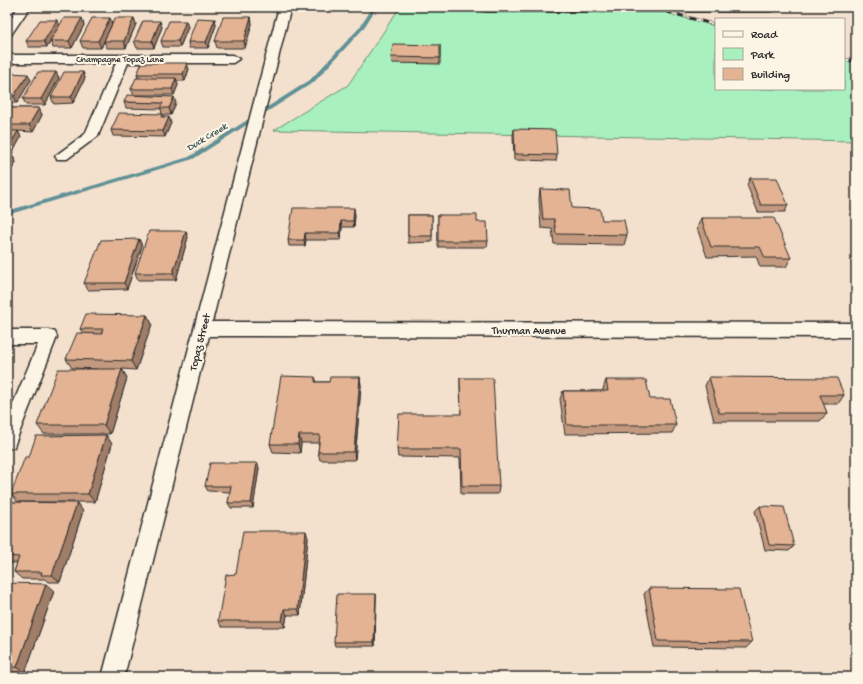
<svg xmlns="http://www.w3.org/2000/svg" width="863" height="684" font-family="'Gochi Hand',sans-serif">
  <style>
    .green { fill: #a8f0bd; stroke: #6a8e74 }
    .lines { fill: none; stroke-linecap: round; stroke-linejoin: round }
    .stream { fill: #609096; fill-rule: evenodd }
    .street-casing { stroke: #2b2b2b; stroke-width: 3 }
    .primary-casing { stroke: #2b2b2b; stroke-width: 3 }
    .street { fill: #fcf5e5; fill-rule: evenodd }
    .primary { fill: #fcf5e5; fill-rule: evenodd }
    .rail-casing { stroke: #2b2b2b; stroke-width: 3 }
    .rail { stroke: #fcf5e5; stroke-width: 2; stroke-dasharray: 6; stroke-linecap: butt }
    .wall { fill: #c39a7f; stroke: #2b2b2b }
    .shaded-wall { fill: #9f7d68; stroke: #2b2b2b }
    .building { fill: #e3b394; stroke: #2b2b2b }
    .labels { text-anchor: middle; stroke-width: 4; stroke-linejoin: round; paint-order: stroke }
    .far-street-label { font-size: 9px; fill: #2b2b2b; stroke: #fcf5e5 }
    .far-water-label { font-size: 10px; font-style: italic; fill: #415558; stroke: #fcf5e5 }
    .street-label { font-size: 11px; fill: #2b2b2b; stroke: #fcf5e5 }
  </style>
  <rect width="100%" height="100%" fill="#f4e1cd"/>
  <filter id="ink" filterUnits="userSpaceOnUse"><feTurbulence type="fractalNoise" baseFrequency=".025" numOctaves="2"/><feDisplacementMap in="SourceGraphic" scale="8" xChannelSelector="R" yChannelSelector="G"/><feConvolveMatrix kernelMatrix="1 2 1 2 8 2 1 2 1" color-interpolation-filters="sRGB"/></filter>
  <g filter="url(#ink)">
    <!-- green -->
    <polygon class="green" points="400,7 653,8 716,25 716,89 844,89 844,59 856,62 856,141 274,130 348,85"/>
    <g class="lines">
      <!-- stream -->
      <polygon class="stream" points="373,7 377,7 363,29 314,82 193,159 7,215 7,211 189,157 310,80 360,27"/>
      <!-- street casing -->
      <g class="street-casing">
        <g id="street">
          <polygon points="18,7 30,7 11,35 7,36 7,24"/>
          <polygon points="279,7 291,7 212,322 856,323 856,337 209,336 124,677 102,677"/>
          <polygon points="7,55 233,55 239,59 233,63 128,63 98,136 67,159 57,159 55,156 85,134 116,63 7,63"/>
          <polygon points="7,330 49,330 55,332 57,337 16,441 14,447 7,449 7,418 38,344 7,344"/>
        </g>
      </g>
      <!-- primary casing -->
      <g class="primary-casing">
        <polygon id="primary" points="479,7 777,7 775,10 770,11 486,11 481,10"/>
      </g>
      <!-- street -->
      <use href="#street" class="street"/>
      <!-- primary -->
      <use href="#primary" class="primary"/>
      <!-- rail casing -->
      <g class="rail-casing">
        <g id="rail">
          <polyline points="649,7 716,25"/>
          <polyline points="844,59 856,62"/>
        </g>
      </g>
      <!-- rail -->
      <use href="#rail" class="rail"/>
    </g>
    <!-- wall -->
    <g class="wall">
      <polygon points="251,17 252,24 245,48 217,48 215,41"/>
      <polygon points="110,18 112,24 101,48 83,48 80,41"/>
      <polygon points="134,18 136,24 126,48 107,48 104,41"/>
      <polygon points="215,19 216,25 208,48 189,48 188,42"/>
      <polygon points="60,25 84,25 72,48 53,48 51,42 47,47 29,47 26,41"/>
      <polygon points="162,27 154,48 137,48 134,41"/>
      <polygon points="188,27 180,47 163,47 161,41"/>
      <polygon points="440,45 440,64 392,63 391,57"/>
      <polygon points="189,69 185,81 176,81 178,85 174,95 134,95 131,89 138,78 137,74"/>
      <polygon points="56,72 59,78 45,105 26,105 23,99"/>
      <polygon points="83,72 85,78 73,103 54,104 51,97"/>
      <polygon points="7,77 31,80 17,103 7,103"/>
      <polygon points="124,102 176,103 171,115 163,115 164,117 171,123 165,137 113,136 111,130 162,114 161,109 126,108"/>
      <polygon points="7,108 39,108 42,115 33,132 18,131 21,137 11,155 12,155 16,162 7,178"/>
      <polygon points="514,129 557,155 556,161 514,160 513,136"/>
      <polygon points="750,178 788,205 785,212 758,212 747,185"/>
      <polygon points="540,189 572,208 602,220 627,235 624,245 554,244 552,229 541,228 539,199"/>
      <polygon points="355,215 354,227 342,227 341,240 306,240 305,246 289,246 288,240"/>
      <polygon points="408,215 432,215 432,242 408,243"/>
      <polygon points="438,215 477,222 488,241 487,247 438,247"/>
      <polygon points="701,218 791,258 786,267 760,267 756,256 707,257 697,228"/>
      <polygon points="188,237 176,280 138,280 135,273"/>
      <polygon points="139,239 142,246 127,289 88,290 84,283"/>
      <polygon points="147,315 152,324 136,370 122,369 127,378 110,434 44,434 37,425 97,369 72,368 66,359 83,333 80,329"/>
      <polygon points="315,377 317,382 329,382 360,377 361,386 355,460 320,460 318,452 319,443 301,443 300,453 273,452 270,444"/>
      <polygon points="709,377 844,395 838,404 823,404 827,413 820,421 714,421 705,386"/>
      <polygon points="460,378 499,486 498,494 461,494 460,458 398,457 397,449 461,414 460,387"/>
      <polygon points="606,380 650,399 676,425 672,433 565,434 560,399 563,391 603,391 603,389"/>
      <polygon points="106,435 112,444 95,502 18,502 11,494 29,457"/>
      <polygon points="257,463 259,468 253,508 231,508 228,503 230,492 208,491 205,486"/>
      <polygon points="7,502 83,511 60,582 48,582 45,579 22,579 14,572 17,563 7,563"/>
      <polygon points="760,506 794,546 789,551 765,550 755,511"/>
      <polygon points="308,538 300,615 287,615 285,627 222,627 218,621 236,574"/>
      <polygon points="7,583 54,591 25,673 7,672"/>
      <polygon points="649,588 752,642 746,648 654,647 644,594"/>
      <polygon points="376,594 376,598 375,646 335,646 334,642"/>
    </g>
    <!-- shaded-wall -->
    <g class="shaded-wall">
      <polygon points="251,17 252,24 245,48 244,41"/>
      <polygon points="82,18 84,25 72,48 69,41"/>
      <polygon points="110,18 112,24 101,48 98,41"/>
      <polygon points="134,18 136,24 126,48 124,41"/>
      <polygon points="215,19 216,25 208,48 206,42"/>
      <polygon points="57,20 60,26 47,47 44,41"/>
      <polygon points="160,21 162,27 154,48 152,41"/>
      <polygon points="186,21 188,27 180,47 178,41"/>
      <polygon points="187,63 189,69 185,81 183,74"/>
      <polygon points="56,72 59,78 45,105 41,99"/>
      <polygon points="83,72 85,78 73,103 71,97"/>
      <polygon points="28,74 31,80 17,103 14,96"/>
      <polygon points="176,78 178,85 174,95 172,89"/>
      <polygon points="174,97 176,103 171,115 169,108"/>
      <polygon points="39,108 42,115 33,132 29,125"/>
      <polygon points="169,117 171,123 165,137 163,131"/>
      <polygon points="18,131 21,137 10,158 7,153 7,150"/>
      <polygon points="12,155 16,162 7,178 7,164"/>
      <polygon points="354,208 355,215 354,227 353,221"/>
      <polygon points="341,221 342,227 341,240 340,233"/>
      <polygon points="186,231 188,237 176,280 173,273"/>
      <polygon points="305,233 306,240 305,246 304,240"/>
      <polygon points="139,239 142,246 127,289 124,283"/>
      <polygon points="147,315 152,324 136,370 131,361"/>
      <polygon points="122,369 127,378 110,434 104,425"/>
      <polygon points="360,377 361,386 355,460 354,452"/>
      <polygon points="106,435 112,444 95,502 88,494"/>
      <polygon points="299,435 301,443 300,453 298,444"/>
      <polygon points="257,463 259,468 253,508 251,503"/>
      <polygon points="77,503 83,511 60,582 52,575"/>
      <polygon points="306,531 308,538 300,615 298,609"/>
      <polygon points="46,584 54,591 25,673 17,667"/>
      <polygon points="376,594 376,598 375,646 374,642"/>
      <polygon points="284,609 287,615 285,627 282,621"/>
    </g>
    <!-- building -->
    <g class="building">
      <polygon points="223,17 251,17 244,41 215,41"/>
      <polygon points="64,18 82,18 69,41 50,41"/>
      <polygon points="92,18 110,18 98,41 80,41"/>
      <polygon points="115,18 134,18 124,41 104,41"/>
      <polygon points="197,18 215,19 206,42 188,42"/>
      <polygon points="40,20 57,20 44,41 26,41"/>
      <polygon points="143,21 160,21 152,41 134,41"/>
      <polygon points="169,21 186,21 178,41 161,41"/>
      <polygon points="393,44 440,45 440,58 391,57"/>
      <polygon points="142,63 187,63 183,74 137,74"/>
      <polygon points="38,72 56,72 41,99 23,99"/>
      <polygon points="64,72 83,72 71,97 51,97"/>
      <polygon points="9,73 28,74 14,96 7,96 7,77"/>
      <polygon points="136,78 176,78 172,89 131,89"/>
      <polygon points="127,95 174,97 169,108 160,108 163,103 124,102"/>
      <polygon points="7,108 39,108 29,125 7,125"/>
      <polygon points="119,113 163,114 161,117 169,117 163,131 111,130"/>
      <polygon points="514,129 555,130 557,155 515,154"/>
      <polygon points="7,131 18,131 7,150"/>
      <polygon points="7,155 12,155 7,164"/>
      <polygon points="750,178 777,178 788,205 761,205"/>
      <polygon points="540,189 570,190 572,208 600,209 602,220 624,220 627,235 556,234 554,219 543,219"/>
      <polygon points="293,208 354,208 353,221 341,221 340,233 305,233 304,240 288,240"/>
      <rect x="408" y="215" width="24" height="21"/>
      <polygon points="438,215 477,215 477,222 487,222 488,241 438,241"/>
      <polygon points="701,218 774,218 791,258 765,258 760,247 711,247"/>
      <polygon points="149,231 186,231 173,273 135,273"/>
      <polygon points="139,239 124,283 84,283 101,240"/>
      <polygon points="86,314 147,315 131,361 66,359 77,333 101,334 103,329 80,329"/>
      <polygon points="58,369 122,369 104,425 37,425"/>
      <polygon points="281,376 315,377 315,382 329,382 330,377 360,377 354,452 318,452 320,435 299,435 298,444 270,444"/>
      <polygon points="709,377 837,378 844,395 820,395 827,413 719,413"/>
      <polygon points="460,378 493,378 499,486 462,486 461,449 397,449 399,414 461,414"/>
      <polygon points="606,380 646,380 650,399 670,399 676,425 567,425 563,391 608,391"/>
      <polygon points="106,435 88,494 11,494 25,457 29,457 36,436"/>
      <polygon points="210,463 257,463 251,503 228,503 231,486 205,486"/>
      <polygon points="7,502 77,503 52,575 41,575 42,572 14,572 19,557 7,556"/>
      <polygon points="760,506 784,507 794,546 769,545"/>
      <polygon points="243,531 306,531 298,609 284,609 282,621 218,621 226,575 236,574"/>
      <polygon points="7,583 46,584 17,667 7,667"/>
      <polygon points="649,588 739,589 752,642 658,641"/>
      <polygon points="337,594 376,594 374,642 334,642"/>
    </g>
  </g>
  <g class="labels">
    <!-- far-street labels -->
    <g class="far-street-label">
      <text x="120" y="62">Champagne Topaz Lane</text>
    </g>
    <!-- far-water labels -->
    <g class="far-water-label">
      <text transform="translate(206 136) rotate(-31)" y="4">Duck Creek</text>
    </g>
    <!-- street labels -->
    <g class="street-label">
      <text x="529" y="334">Thurman Avenue</text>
      <text transform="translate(199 342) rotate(-76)" y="4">Topaz Street</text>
    </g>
  </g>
  <!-- margin -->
  <rect width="863" height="684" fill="none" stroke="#fcf5e5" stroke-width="24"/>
  <rect x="12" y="12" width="839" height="660" fill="none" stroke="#2b2b2b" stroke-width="1.5" filter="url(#ink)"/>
  <!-- legend -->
  <rect x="715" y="18" width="130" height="72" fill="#fcf5e5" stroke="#a8a49b"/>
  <rect x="723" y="31" width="20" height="6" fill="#fcf5e5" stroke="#a8a49b"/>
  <text x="751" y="38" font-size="12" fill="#2b2b2b">Road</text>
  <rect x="723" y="48" width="20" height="12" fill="#a8f0bd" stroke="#a8a49b"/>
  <text x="751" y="58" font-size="12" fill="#2b2b2b">Park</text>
  <rect x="723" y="68" width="20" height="12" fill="#e3b394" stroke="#a8a49b"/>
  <text x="751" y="78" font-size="12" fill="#2b2b2b">Building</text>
</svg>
